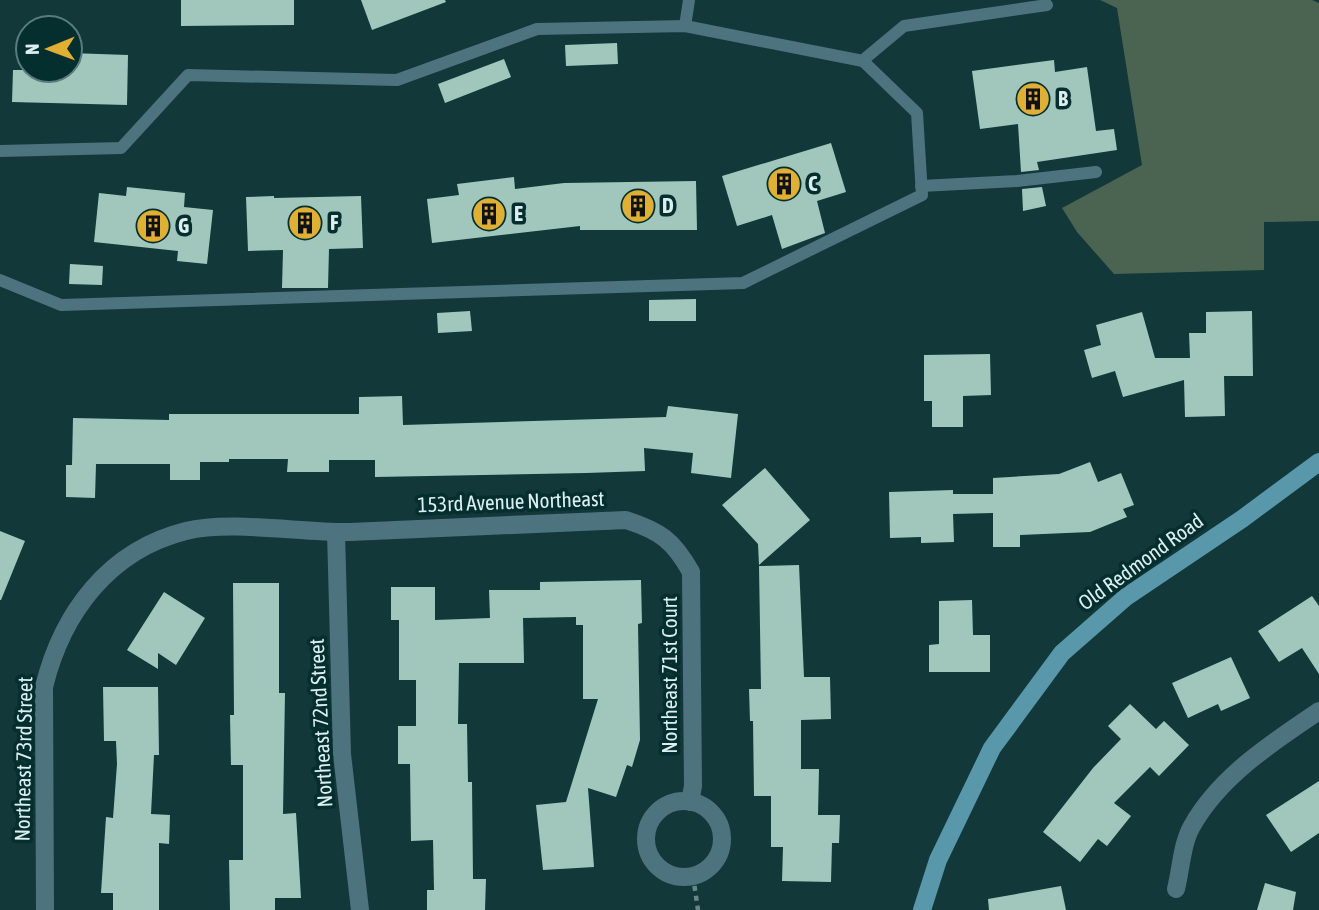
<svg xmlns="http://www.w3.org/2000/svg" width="1319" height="910" font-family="'Asap Condensed',sans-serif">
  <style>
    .forest { fill: #4a6451 }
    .building { fill: #a1c7bc }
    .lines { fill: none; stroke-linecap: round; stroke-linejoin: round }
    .path { stroke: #688687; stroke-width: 4.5; stroke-dasharray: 5 5; stroke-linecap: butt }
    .service { stroke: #4d737f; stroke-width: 12 }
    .minor { stroke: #4d737f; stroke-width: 18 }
    .secondary { stroke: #5997aa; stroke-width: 18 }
    .labels { text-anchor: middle; stroke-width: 7; stroke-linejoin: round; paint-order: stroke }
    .poi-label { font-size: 21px; font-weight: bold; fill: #dbeff0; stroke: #052e2f; text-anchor: start }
    .street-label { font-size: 21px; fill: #dbeff0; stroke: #052e2f }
  </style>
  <rect width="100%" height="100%" fill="#123839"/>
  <!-- forest -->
  <polygon class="forest" points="1100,0 1312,0 1319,3 1319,221 1264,222 1264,270 1114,274 1077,232 1062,208 1142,165 1117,8"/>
  <!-- building -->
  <g class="building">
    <polygon points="181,0 294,0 294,25 181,26"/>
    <polygon points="361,0 445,0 446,2 372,30"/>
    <polygon points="617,43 618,64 566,66 565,45"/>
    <polygon points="70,53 128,55 127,105 12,102 13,70 70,70"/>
    <polygon points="504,59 511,77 445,103 438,84"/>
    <polygon points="1054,60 1055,72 1087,67 1096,131 1114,129 1117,150 1037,162 1039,170 1021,172 1018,124 980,129 972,71"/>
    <polygon points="831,143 846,192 817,201 825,233 782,249 772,215 737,226 722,176"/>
    <polygon points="514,177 515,189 564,183 696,181 697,230 580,230 580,226 432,243 427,199 459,195 457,184"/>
    <polygon points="127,187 185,193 184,207 213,210 207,264 177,261 178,251 94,242 99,193 126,196"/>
    <polygon points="1042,187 1046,206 1023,211 1022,189"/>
    <polygon points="274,196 274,198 361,196 363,248 329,249 328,288 282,288 283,250 248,251 246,197"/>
    <polygon points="70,264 103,266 102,285 69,284"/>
    <polygon points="696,299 696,321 649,321 649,300"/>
    <polygon points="470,311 472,331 438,333 437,313"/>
    <polygon points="1252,311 1253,376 1224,376 1225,416 1185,417 1184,380 1123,397 1115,371 1092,378 1084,350 1101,345 1096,325 1142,312 1155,358 1190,358 1189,333 1206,333 1206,312"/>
    <polygon points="990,354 991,395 963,396 963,427 932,427 932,401 924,401 924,355"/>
    <polygon points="402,396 403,425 666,417 668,406 738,414 731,478 691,473 693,453 644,448 645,471 586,473 375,477 375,460 329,460 329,472 287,472 288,459 229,459 229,462 200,462 200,480 170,480 170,464 96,464 95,498 66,497 66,465 72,465 73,418 169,420 169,414 359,414 359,397"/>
    <polygon points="1090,462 1098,482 1121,473 1134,505 1123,509 1127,517 1090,532 1020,535 1020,547 993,547 993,513 953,514 954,542 921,543 921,537 890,538 889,492 953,490 953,494 993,494 993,478 1059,474"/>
    <polygon points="765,468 810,520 759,565 758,544 722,505"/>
    <polygon points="0,531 25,541 1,600 0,600"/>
    <polygon points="799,565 804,677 830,677 831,719 801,720 801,769 819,769 818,815 840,815 839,843 832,843 831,882 782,881 783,847 771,847 771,796 754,796 753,721 750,721 749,689 761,689 759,566"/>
    <polygon points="641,580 642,623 638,624 640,740 632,767 627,765 616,797 588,788 594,867 543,870 536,805 566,802 598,699 583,699 583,625 576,625 576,617 523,618 524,663 459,663 458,724 467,724 468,782 472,782 473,879 486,879 485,910 427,910 427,890 434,890 433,840 411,841 410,764 398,764 398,726 416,726 416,680 399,680 399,620 391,620 391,587 435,587 435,620 490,618 489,590 540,590 540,582"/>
    <polygon points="233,583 279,583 279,693 285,693 283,814 296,813 301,898 275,898 275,910 230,910 229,860 243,860 243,765 231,765 230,715 234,715"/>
    <polygon points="164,592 205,618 176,665 158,653 158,669 127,650"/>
    <polygon points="1312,596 1319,606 1319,674 1302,648 1279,662 1258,631"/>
    <polygon points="972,600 973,635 990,635 990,672 929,672 929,645 939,644 939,601"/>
    <polygon points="1231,657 1250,698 1221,711 1218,704 1188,718 1172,683"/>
    <polygon points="103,687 158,687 159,755 154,755 151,814 170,815 169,844 159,843 159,910 113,910 113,893 101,893 106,817 113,818 117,764 116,741 104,741"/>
    <polygon points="1130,704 1156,729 1164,721 1189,745 1159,776 1150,767 1114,803 1131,816 1107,846 1098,839 1080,862 1043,832 1093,768 1121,739 1108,726"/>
    <polygon points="1319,781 1319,833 1291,852 1266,815"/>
    <polygon points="1265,883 1296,892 1293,910 1257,910"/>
    <polygon points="1061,886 1066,910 989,910 988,899"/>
  </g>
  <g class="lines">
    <!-- path -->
    <polyline class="path" points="693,876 698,910"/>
    <!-- service -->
    <g class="service">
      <polyline points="685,26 689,0"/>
      <polyline points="862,61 904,26 1047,5"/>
      <polyline points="0,151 121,148 188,75 397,80 537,29 685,26 863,61 917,113 922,195 743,283 61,305 0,280"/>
      <polyline points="921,186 1017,181 1096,172"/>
    </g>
    <!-- minor -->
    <g class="minor">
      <polyline points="336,532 342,754 360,910"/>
      <circle cx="684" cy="839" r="38"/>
      <path d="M1176,889C1181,869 1182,843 1192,826C1220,776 1273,742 1319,711"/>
      <path d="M45,910L44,687C62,613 109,550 186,531C230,520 303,533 350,532C442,528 534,524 626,520C660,531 673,540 691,572L693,786L690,802"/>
    </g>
    <!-- secondary -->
    <polyline class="secondary" points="922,910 938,860 992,748 1062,653 1126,597 1242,519 1319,462"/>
  </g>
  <!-- icons -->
  <defs>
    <g id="building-disc" transform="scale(1.75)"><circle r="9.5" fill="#dfb034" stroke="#052e2f"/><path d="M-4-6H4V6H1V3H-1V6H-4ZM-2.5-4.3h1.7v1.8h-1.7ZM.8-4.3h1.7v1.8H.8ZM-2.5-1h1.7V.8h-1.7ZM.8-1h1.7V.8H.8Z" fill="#111"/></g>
  </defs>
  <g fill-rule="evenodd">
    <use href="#building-disc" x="1033" y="99"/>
    <use href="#building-disc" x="784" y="184"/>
    <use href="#building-disc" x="638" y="206"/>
    <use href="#building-disc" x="489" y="214"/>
    <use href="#building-disc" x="305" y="223"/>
    <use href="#building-disc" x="153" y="226"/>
  </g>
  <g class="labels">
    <!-- poi labels -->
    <g class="poi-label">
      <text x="1058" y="106">B</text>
      <text x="808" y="191">C</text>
      <text x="662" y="213">D</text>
      <text x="514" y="221">E</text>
      <text x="330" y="230">F</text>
      <text x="178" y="233">G</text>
    </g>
    <!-- street labels -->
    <g class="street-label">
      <text transform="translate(511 502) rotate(-2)" y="7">153rd Avenue Northeast</text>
      <text transform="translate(1141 562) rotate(-36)" y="7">Old Redmond Road</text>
      <text transform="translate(670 675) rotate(-90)" y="7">Northeast 71st Court</text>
      <text transform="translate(321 723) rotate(-93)" y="7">Northeast 72nd Street</text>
      <text transform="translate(24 759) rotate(-89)" y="7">Northeast 73rd Street</text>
    </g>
  </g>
  <!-- north arrow -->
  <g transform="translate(49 49) rotate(269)"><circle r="33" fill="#052e2f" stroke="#5b7b7c" stroke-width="2"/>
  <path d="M0-5L12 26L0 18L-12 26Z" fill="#dfb034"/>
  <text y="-10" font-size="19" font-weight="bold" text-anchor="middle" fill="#dbeff0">N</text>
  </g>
</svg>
